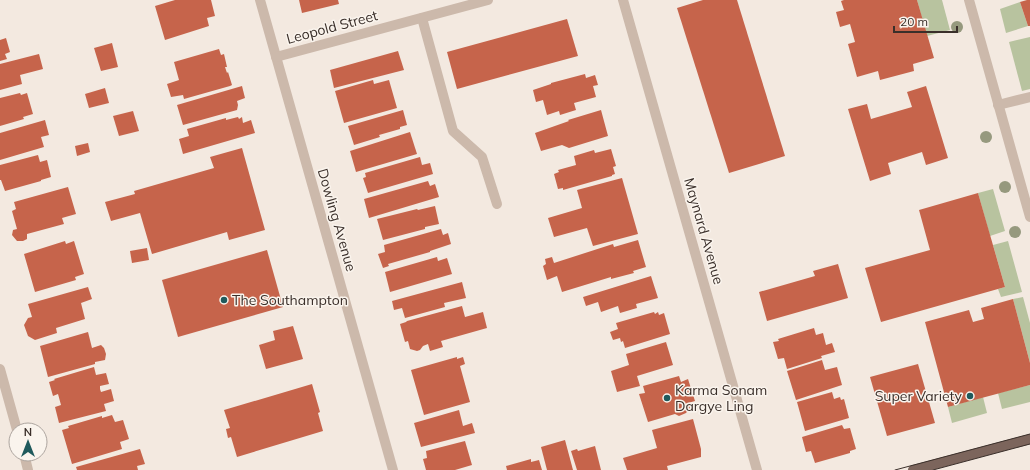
<svg xmlns="http://www.w3.org/2000/svg" width="1030" height="470" font-family="Mulish,sans-serif">
  <style>
    .green { fill: #b8c39f }
    .building { fill: #c6644b }
    .lines { fill: none; stroke-linecap: round; stroke-linejoin: round }
    .minor { stroke: #ccb9ab; stroke-width: 10 }
    .major { stroke: #7c655c; stroke-width: 10 }
    .tram { stroke: #3a2f2a; stroke-width: 1 }
    .tree { fill: #96997e }
    .poi-dot { fill: #1f5a5c; stroke: #faf4ed; stroke-width: 1.5 }
    .labels { text-anchor: middle; stroke-width: 3; stroke-linejoin: round; paint-order: stroke }
    .street-label { font-size: 14px; fill: #3a2f2a; stroke: #faf4ed }
    .poi-label { font-size: 14px; fill: #3a2f2a; stroke: #faf4ed; text-anchor: start }
  </style>
  <rect width="100%" height="100%" fill="#f3e9e0"/>
  <!-- green -->
  <g class="green">
    <polygon points="917,0 942,0 950,30 927,36"/>
    <polygon points="1020,2 1028,26 1006,33 1000,9"/>
    <polygon points="1030,37 1030,89 1022,91 1009,42"/>
    <polygon points="993,189 1005,231 990,236 978,193"/>
    <polygon points="1008,241 1022,292 1001,297 998,289 1005,287 993,245"/>
    <polygon points="1023,297 1030,323 1030,363 1013,299"/>
    <polygon points="1030,385 1030,402 1002,409 998,393"/>
    <polygon points="983,397 987,413 952,423 948,407"/>
  </g>
  <!-- building -->
  <g class="building">
    <polygon points="175,0 211,0 215,16 207,18 209,26 165,40 155,6"/>
    <polygon points="299,0 338,0 339,4 302,13"/>
    <polygon points="703,0 737,0 785,156 729,173 677,8"/>
    <polygon points="844,0 917,0 934,58 913,64 914,71 880,80 878,71 857,77 848,44 855,42 850,24 840,27 836,12 844,10 841,1"/>
    <polygon points="1027,0 1030,0 1030,26 1028,26 1020,2"/>
    <polygon points="567,19 578,56 457,89 447,52"/>
    <polygon points="6,38 10,52 5,54 7,59 0,61 0,40"/>
    <polygon points="112,43 118,67 101,71 94,48"/>
    <polygon points="219,49 221,55 224,54 227,67 225,67 227,73 228,72 232,85 230,86 184,99 183,95 171,97 167,84 179,80 174,62"/>
    <polygon points="398,51 404,70 334,88 330,70"/>
    <polygon points="39,54 43,69 20,75 22,84 0,90 0,64"/>
    <polygon points="585,74 586,78 595,75 598,85 593,86 596,97 574,103 576,110 560,115 559,111 547,115 543,100 536,102 533,90 551,84 551,83"/>
    <polygon points="373,80 374,84 389,80 397,108 344,123 335,91"/>
    <polygon points="242,86 245,98 237,101 238,105 237,110 183,125 177,105"/>
    <polygon points="926,86 948,158 926,165 922,152 888,163 891,174 870,181 848,109 867,104 871,119 912,107 907,92"/>
    <polygon points="105,88 109,103 89,108 85,94"/>
    <polygon points="20,93 21,95 27,93 33,114 23,117 24,119 0,126 0,98"/>
    <polygon points="403,110 407,125 400,127 400,129 379,135 380,137 354,145 348,126"/>
    <polygon points="601,110 608,136 569,148 562,145 541,151 535,133 569,121 568,120"/>
    <polygon points="133,111 139,131 119,136 113,116"/>
    <polygon points="238,117 239,119 242,117 243,123 251,120 255,133 183,154 179,139 189,136 187,129 226,118 226,120"/>
    <polygon points="45,120 49,135 41,137 44,147 0,160 0,133"/>
    <polygon points="410,132 417,154 356,172 350,151"/>
    <polygon points="88,143 90,152 77,156 75,146"/>
    <polygon points="242,148 265,230 229,240 227,232 152,254 140,213 111,221 105,202 135,194 134,191 214,168 210,157"/>
    <polygon points="611,149 616,166 613,167 615,174 612,175 612,176 563,190 563,188 558,189 554,174 559,172 558,170 576,165 574,156 594,150 595,153"/>
    <polygon points="38,155 40,162 47,160 51,177 41,180 41,181 5,191 1,180 0,180 0,165"/>
    <polygon points="420,157 422,165 430,163 433,174 368,193 363,178 366,177 365,173"/>
    <polygon points="622,178 638,234 593,246 587,228 554,237 548,218 582,208 577,190"/>
    <polygon points="428,181 430,186 435,184 439,197 369,218 364,199"/>
    <polygon points="68,187 76,214 62,218 64,224 27,234 27,239 23,241 17,241 12,235 13,230 17,229 12,211 16,209 14,202"/>
    <polygon points="978,193 1005,287 881,322 865,268 930,250 919,210"/>
    <polygon points="435,206 439,224 425,227 425,229 383,240 377,219 417,209 418,210"/>
    <polygon points="441,229 443,235 448,233 451,244 430,251 430,252 388,264 389,266 383,268 378,254 385,252 384,245"/>
    <polygon points="638,240 646,267 633,271 634,273 611,279 611,277 562,292 557,276 547,280 543,266 546,264 545,259 552,257 554,263 613,244 614,247"/>
    <polygon points="65,241 66,244 74,241 84,274 75,277 76,280 35,292 24,254"/>
    <polygon points="147,248 149,260 132,263 130,251"/>
    <polygon points="267,250 283,307 178,337 162,280"/>
    <polygon points="437,257 438,261 447,258 452,274 390,292 385,272"/>
    <polygon points="838,264 848,298 767,321 759,292 815,276 813,271"/>
    <polygon points="651,276 658,298 636,304 637,308 620,313 618,306 601,312 598,302 586,306 583,297"/>
    <polygon points="462,282 466,298 444,303 445,307 405,318 402,308 394,310 392,301"/>
    <polygon points="88,287 92,299 81,303 85,319 56,328 57,333 35,340 28,336 24,325 28,318 32,317 28,304"/>
    <polygon points="1013,299 1030,363 1030,385 948,407 925,322 969,310 973,322 984,319 981,308"/>
    <polygon points="462,306 465,317 483,312 487,328 441,341 443,347 430,351 428,344 423,346 420,350 417,351 410,349 408,341 405,342 400,324 406,322 407,321"/>
    <polygon points="654,312 655,314 658,312 659,315 664,313 670,334 625,348 623,341 621,342 620,338 613,340 610,332 618,329 616,323"/>
    <polygon points="293,326 303,359 266,369 259,345 275,340 273,331"/>
    <polygon points="814,328 816,335 823,333 826,345 832,343 835,352 821,356 822,358 787,369 784,358 778,359 773,342 779,341 778,339"/>
    <polygon points="88,332 92,348 101,345 104,348 106,354 105,360 95,362 95,364 48,377 40,346"/>
    <polygon points="666,342 673,365 637,376 640,386 617,392 611,371 629,365 626,354"/>
    <polygon points="457,357 457,359 463,357 465,364 460,366 470,402 424,415 411,370"/>
    <polygon points="822,360 825,370 837,367 842,385 796,400 787,371"/>
    <polygon points="918,364 935,423 887,436 870,377"/>
    <polygon points="94,367 96,375 106,373 109,384 100,386 100,389 101,392 111,389 114,401 104,404 106,411 59,423 55,407 61,405 58,394 53,396 49,382 55,380 54,379"/>
    <polygon points="679,376 681,382 688,379 695,401 688,403 690,408 686,413 679,416 675,414 648,422 639,394 645,393 643,386"/>
    <polygon points="312,384 320,412 318,413 323,431 237,457 231,437 228,438 226,429 230,428 224,410"/>
    <polygon points="832,392 834,399 840,397 841,400 844,399 849,418 805,431 797,402"/>
    <polygon points="459,410 463,426 472,423 475,433 421,447 414,423"/>
    <polygon points="112,415 115,422 123,420 129,439 120,442 122,449 72,464 62,430 69,428 68,426 102,416 102,418"/>
    <polygon points="693,419 701,449 701,457 667,466 668,470 627,470 623,458 657,448 652,430"/>
    <polygon points="842,425 844,429 850,428 856,449 850,451 850,453 815,463 811,451 806,452 802,437"/>
    <polygon points="565,440 573,470 547,470 541,447"/>
    <polygon points="465,441 472,465 455,470 426,470 423,459 427,458 426,451"/>
    <polygon points="595,446 601,470 577,470 571,451 577,449 578,451"/>
    <polygon points="140,449 145,464 137,466 138,470 77,470 76,467"/>
    <polygon points="531,459 531,462 539,460 542,470 507,470 506,466"/>
  </g>
  <g class="lines">
    <!-- minor -->
    <g class="minor">
      <polyline points="260,0 393,470"/>
      <polyline points="623,0 757,470"/>
      <polyline points="969,0 1030,217"/>
      <polyline points="422,18 453,131 482,157 497,204"/>
      <polyline points="276,57 488,0"/>
      <polyline points="998,105 1030,97"/>
      <polyline points="0,369 17,430"/>
      <polyline points="24,454 28,470"/>
    </g>
    <!-- major -->
    <polyline class="major" points="913,470 1030,439"/>
    <!-- tram -->
    <g class="tram">
      <polyline points="895,470 1030,434"/>
      <polyline points="933,470 1030,444"/>
    </g>
  </g>
  <!-- trees -->
  <g class="tree">
    <circle cx="957" cy="27" r="6"/>
    <circle cx="986" cy="137" r="6"/>
    <circle cx="1005" cy="187" r="6"/>
    <circle cx="1015" cy="232" r="6"/>
  </g>
  <!-- markers -->
  <g class="poi-dot">
    <circle cx="224" cy="300" r="4"/>
    <circle cx="970" cy="396" r="4"/>
    <circle cx="667" cy="398" r="4"/>
  </g>
  <g class="labels">
    <!-- street labels -->
    <g class="street-label">
      <text transform="translate(332 27) rotate(-15)" y="5">Leopold Street</text>
      <text transform="translate(337 220) rotate(74)" y="5">Dowling Avenue</text>
      <text transform="translate(704 231) rotate(74)" y="5">Maynard Avenue</text>
    </g>
    <!-- poi labels -->
    <g class="poi-label">
      <text x="232" y="305">The Southampton</text>
      <text x="675" y="395">Karma Sonam<tspan x="675" dy="16">Dargye Ling</tspan></text>
      <text x="962" y="401" text-anchor="end">Super Variety</text>
    </g>
  </g>
  <!-- north arrow -->
  <g transform="translate(28 442)"><circle r="19" fill="#faf4ed" stroke="#ada59f"/>
  <path d="M0-3L7 15L0 10L-7 15Z" fill="#1f5a5c"/>
  <text y="-6" font-size="11" font-weight="bold" text-anchor="middle" fill="#3a2f2a">N</text>
  </g>
  <!-- scale -->
  <path d="M894 26v6h63v-6" fill="none" stroke="#3a2f2a" stroke-width="2"/>
  <text x="900" y="26" font-size="12" fill="#3a2f2a" stroke="#faf4ed" stroke-width="3" paint-order="stroke">20 m</text>
</svg>
